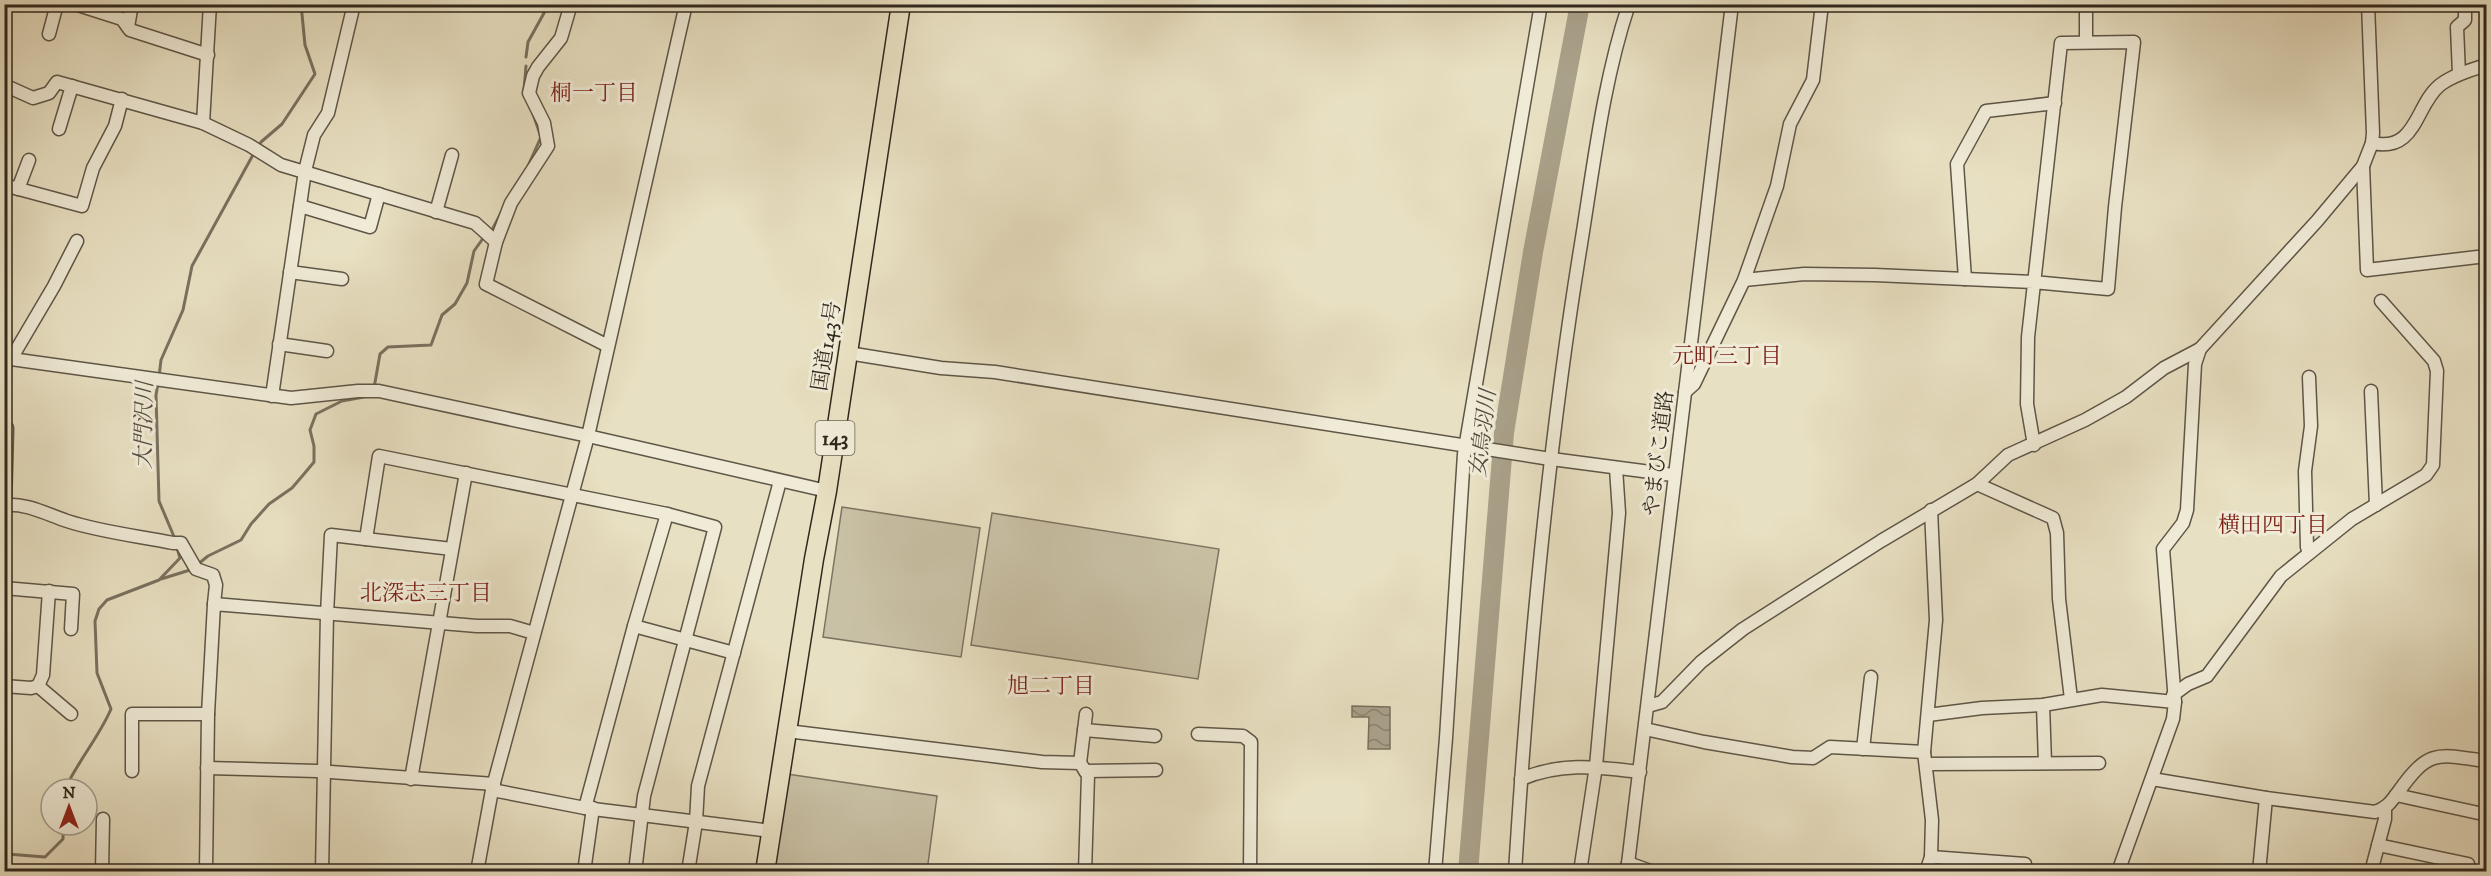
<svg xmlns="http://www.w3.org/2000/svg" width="2491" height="876" font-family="'IM FELL DW Pica','Noto Serif JP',serif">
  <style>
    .green { fill: #c9c1a6; stroke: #7c7462; stroke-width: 1.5 }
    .water { fill: url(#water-waves); stroke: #79715f; stroke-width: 1.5 }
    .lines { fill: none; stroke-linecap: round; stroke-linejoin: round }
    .stream { stroke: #79715f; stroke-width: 3 }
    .river { stroke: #a9a18a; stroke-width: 20 }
    .minor-casing { stroke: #5e5647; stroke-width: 15 }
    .highway-casing { stroke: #30281e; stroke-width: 21 }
    .minor { stroke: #f0ebd7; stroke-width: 12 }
    .highway { stroke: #e8e0c2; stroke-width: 18 }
    .labels { text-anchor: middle; stroke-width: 6; stroke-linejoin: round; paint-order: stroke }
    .shield { fill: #f0ebd7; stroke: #6a6256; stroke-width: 1.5 }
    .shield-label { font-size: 20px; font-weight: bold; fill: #30281e }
    .street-label { font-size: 21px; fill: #30281e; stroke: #f0ebd7 }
    .neighbourhood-label { font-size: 22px; fill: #7a1f14; stroke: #f0ebd7 }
    .water-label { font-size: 22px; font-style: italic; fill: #544c3e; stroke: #f0ebd7 }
  </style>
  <defs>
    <pattern id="water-waves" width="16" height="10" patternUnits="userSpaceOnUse" patternTransform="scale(1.5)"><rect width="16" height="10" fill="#a9a18a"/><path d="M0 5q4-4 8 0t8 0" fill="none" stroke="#8a8370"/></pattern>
  </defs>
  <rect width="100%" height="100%" fill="#e8e0c2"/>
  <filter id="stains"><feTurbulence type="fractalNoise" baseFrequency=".00333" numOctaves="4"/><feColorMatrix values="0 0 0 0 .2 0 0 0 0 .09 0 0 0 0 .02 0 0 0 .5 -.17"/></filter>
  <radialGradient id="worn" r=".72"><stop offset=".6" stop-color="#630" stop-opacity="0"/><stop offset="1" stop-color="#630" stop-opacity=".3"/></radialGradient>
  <!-- green -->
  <g class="green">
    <polygon points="842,507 980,528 961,657 823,637"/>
    <polygon points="992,513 1219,549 1198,679 971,645"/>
    <polygon points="787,774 937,796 927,871 772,872"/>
  </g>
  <!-- water -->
  <polygon class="water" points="1352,706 1390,707 1390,749 1368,749 1369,717 1352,717"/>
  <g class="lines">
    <!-- stream -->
    <g class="stream">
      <polyline points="526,57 528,42 549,4"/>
      <polyline points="524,90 526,66"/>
      <polyline points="257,148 261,142 282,124 315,74 305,45 301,4"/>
      <polyline points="528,166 541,137 533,114"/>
      <polyline points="492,230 501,213"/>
      <polyline points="159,377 161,360 183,310 192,266 254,153"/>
      <polyline points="158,384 156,395 159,501 175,539"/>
      <polyline points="374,388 380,354 388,347 431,345 442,315 455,304 467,283 474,251 484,237"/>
      <polyline points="197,565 208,556 241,540 251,524 269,504 292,488 304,474 314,462 314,446 310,430 316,414 342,401 364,397"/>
      <polyline points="161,579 190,570"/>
      <path d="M65,789C78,761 99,737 111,709L97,673L95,621L99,609L107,600L159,580L180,558L177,548"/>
      <polyline points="4,857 7,854 45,857 63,839 63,825"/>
    </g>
    <!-- river -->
    <polyline class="river" points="1468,872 1504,433 1533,252 1580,4"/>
    <!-- minor casing -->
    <g class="minor-casing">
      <g id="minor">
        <polyline points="75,4 122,19 130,30 208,55"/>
        <polyline points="571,4 561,38 538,67 533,76 529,93 544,123 548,146 511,203 496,242 486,284 608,346"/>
        <polyline points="2086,4 2086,42"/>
        <polyline points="128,27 132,4"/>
        <polyline points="49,34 57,4"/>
        <polyline points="2459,74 2457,27 2465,20 2465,4"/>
        <polyline points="4,85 33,98 49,93 57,82 203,123 249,145 281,165 475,223 496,242"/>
        <polyline points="203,123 210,4"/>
        <polyline points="59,129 72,86"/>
        <path d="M2372,143C2417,153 2415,105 2440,85C2453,75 2471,70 2486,65"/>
        <polyline points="2363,166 2367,270 2486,256"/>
        <polyline points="4,185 82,206 93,168 115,126 122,99"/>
        <polyline points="18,189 29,160"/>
        <polyline points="300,206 370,227 379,194"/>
        <polyline points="436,212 452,155"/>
        <polyline points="290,272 342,279"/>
        <polyline points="1965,279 1957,164 1986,111 2055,103"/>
        <polyline points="1744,280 1804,274 1875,275 2033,282 2108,289 2115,207 2134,42 2061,43 2028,337 2027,404 2034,445"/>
        <polyline points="279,344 327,351"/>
        <polyline points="848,353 941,368 995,372 1544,458 1673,475"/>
        <polyline points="4,358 291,398 358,391 379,391 588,436 827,491"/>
        <polyline points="11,359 54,286 77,241"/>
        <polyline points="2309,377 2311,426 2305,471 2307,547 2309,553"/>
        <polyline points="2371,391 2376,505"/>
        <polyline points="1685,392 1694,384 1744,280 1777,186 1790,124 1813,80 1822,4"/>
        <polyline points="272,396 305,171 314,135 328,113 354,4"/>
        <polyline points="1977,484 2053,518 2057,533 2059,599 2071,699"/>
        <path d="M4,505C27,503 46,514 67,521C101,532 138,536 173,543H181L196,569L213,575L216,585L214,604"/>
        <polyline points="5,505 7,428"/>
        <polyline points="366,539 379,456 667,514 715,527 644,796 635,872"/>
        <polyline points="4,588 73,594 71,629"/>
        <polyline points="634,626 734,653"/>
        <polyline points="4,686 31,688 38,686 43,675 49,591"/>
        <polyline points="38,686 71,714"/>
        <polyline points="2173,695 2188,684 2207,676 2281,576 2352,519 2426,475 2433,465 2437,371 2434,361 2381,301"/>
        <polyline points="2043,705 2045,763"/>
        <polyline points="1648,706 1662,702 1701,662 1743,629 1881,541 1977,484 2008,455 2085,420 2126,397 2164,368 2200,349"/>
        <polyline points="1928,715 1982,708 2043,705 2102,695 2175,702"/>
        <polyline points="1645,729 1704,742 1792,757 1813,758 1830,747 1924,752"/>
        <polyline points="1084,730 1155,736"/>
        <polyline points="787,731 1042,762 1080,763 1088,775 1085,872"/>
        <polyline points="1198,734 1243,736 1251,742 1250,872"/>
        <polyline points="1863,749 1871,677"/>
        <polyline points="1080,763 1086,714"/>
        <polyline points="1926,764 2099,763"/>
        <polyline points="207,768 317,771 494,784"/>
        <polyline points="132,771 132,714 208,714"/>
        <polyline points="1085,771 1156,770"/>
        <polyline points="411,779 466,473"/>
        <path d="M1521,779C1562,762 1597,767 1640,772"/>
        <path d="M2152,779L2266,798L2375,812C2387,808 2391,802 2399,791C2429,749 2437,754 2486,761"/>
        <polyline points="492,790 585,808 771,831"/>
        <polyline points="2396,795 2483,814"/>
        <polyline points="585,808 634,626 667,514"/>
        <polyline points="2378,845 2468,864 2467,872"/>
        <polyline points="1931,857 2025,864 2024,872"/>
        <polyline points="1628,863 1653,872"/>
        <polyline points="102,872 103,819"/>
        <polyline points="206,872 208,714 214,604 477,626 510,626 534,633"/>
        <polyline points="322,872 327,614 331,535 452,549"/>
        <polyline points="477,872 492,790 588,436 686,4"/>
        <polyline points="584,872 593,808"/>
        <polyline points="688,872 696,822 698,786 780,481"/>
        <polyline points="1435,872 1446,738 1464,454 1541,4"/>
        <path d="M1515,872C1528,662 1547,452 1581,244C1594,164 1603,82 1629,4"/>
        <polyline points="1580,872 1596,766 1619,513 1616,468"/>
        <polyline points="1627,872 1732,4"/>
        <polyline points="1926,872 1931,857 1932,820 1924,752 1936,620 1931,510"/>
        <polyline points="2118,872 2173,719 2175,702 2163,549 2183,523 2187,510 2195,364 2200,349 2317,221 2363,166 2372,143 2373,133 2368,4"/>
        <polyline points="2259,872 2266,798"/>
        <polyline points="2371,872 2385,819 2385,808"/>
      </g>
    </g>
    <!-- highway casing -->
    <g class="highway-casing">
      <polyline id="highway" points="765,872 814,559 827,491 901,4"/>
    </g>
    <!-- minor -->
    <use href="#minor" class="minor"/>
    <!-- highway -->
    <use href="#highway" class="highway"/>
  </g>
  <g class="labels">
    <!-- shield labels -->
    <rect class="shield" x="815.5" y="421" width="39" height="34" rx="4.5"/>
    <g class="shield-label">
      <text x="835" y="445">143</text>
    </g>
    <!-- street labels -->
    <g class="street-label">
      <text transform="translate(826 346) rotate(-81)" y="7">国道143号</text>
      <text transform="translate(1658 453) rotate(-83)" y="7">やまびこ道路</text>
    </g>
    <!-- neighbourhood labels -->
    <g class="neighbourhood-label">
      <text x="594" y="100">桐一丁目</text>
      <text x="1727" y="363">元町三丁目</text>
      <text x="2273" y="532">横田四丁目</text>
      <text x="426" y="600">北深志三丁目</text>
      <text x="1051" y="693">旭二丁目</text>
    </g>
    <!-- water labels -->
    <g class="water-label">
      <text transform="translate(143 425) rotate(-89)" y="8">大門沢川</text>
      <text transform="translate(1482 433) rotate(-83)" y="8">女鳥羽川</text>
    </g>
  </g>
  <!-- margin -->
  <rect width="2491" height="876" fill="none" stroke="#e8e0c2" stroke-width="24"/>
  <rect x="6" y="6" width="2479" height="864" fill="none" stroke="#30281e" stroke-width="3"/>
  <rect x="12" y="12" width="2467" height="852" fill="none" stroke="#30281e" stroke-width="1.5"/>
  <!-- north arrow -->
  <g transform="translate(69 807)"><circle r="28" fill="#f0ebd7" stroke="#a39d8d" stroke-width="1.5"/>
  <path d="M0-4.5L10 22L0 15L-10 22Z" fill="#8f2418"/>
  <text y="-9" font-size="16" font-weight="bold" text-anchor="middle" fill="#30281e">N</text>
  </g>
  <rect width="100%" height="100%" filter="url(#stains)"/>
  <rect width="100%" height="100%" fill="url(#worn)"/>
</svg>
